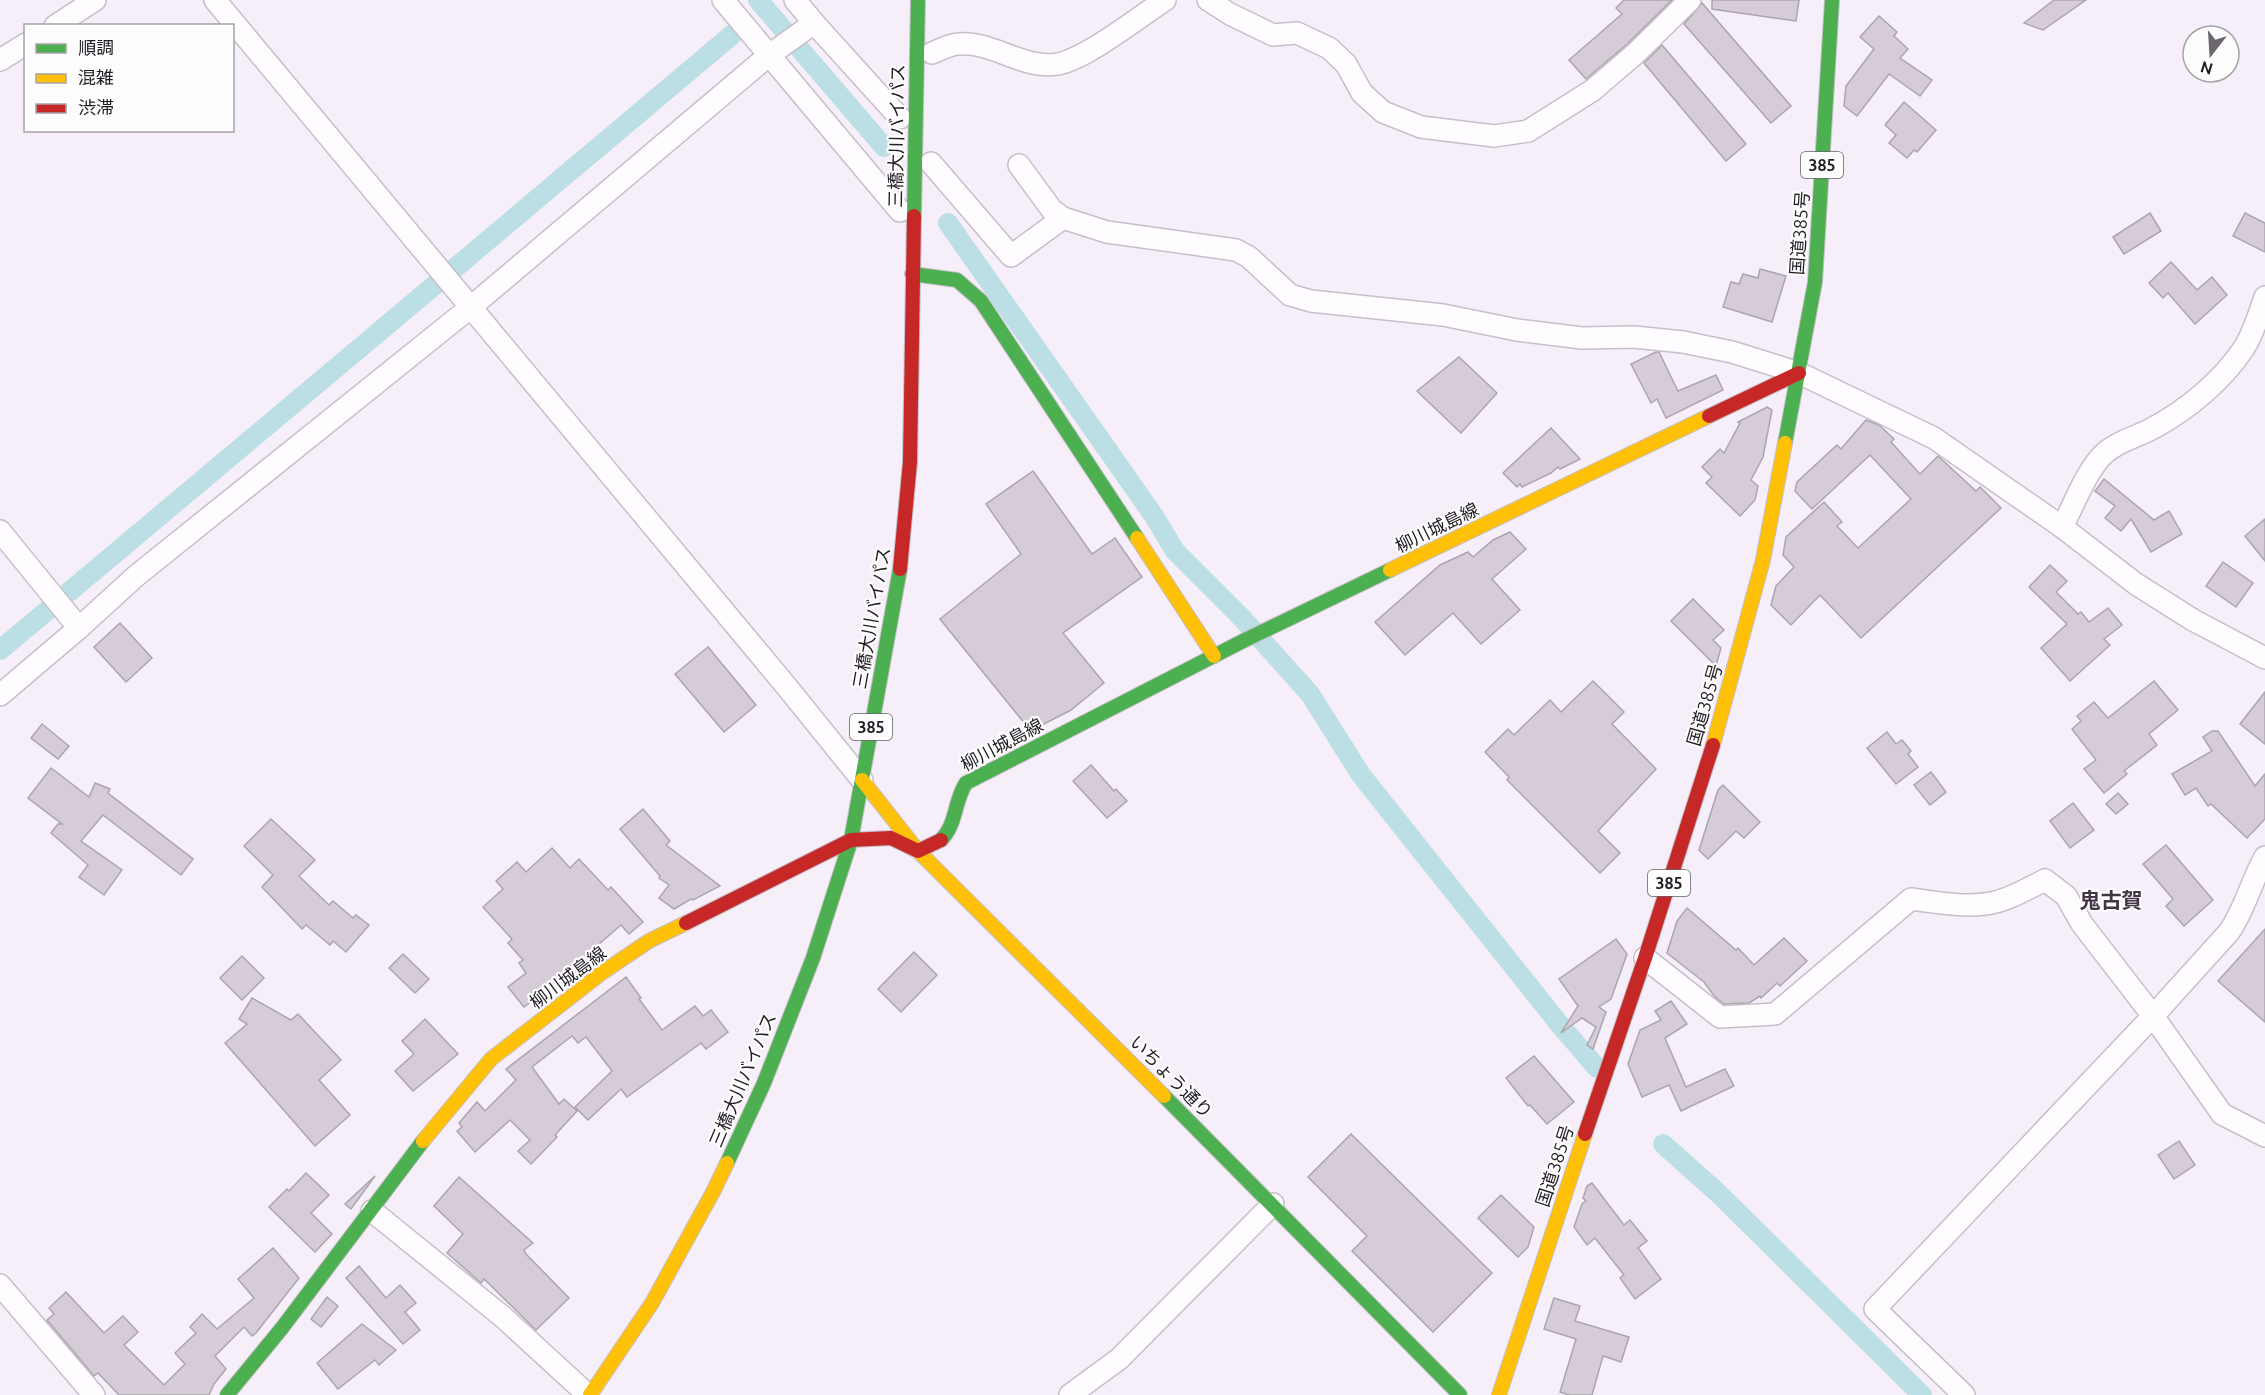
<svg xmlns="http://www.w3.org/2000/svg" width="2265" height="1395" font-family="Ubuntu,'Noto Sans JP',sans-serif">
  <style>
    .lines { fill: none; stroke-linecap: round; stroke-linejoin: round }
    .canal { stroke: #bbdfe4; stroke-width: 20 }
    .building { fill: #d5ccd7; stroke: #aca5ae; stroke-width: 1.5 }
    .street-casing { stroke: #c6bfc8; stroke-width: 24 }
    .fast-casing { stroke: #c6bfc8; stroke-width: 16 }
    .slow-casing { stroke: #c6bfc8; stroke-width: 16 }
    .jam-casing { stroke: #c6bfc8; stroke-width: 16 }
    .street { stroke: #fefcfe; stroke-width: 21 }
    .fast { stroke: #4caf50; stroke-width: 14 }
    .slow { stroke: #ffc107; stroke-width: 14 }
    .jam { stroke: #c62828; stroke-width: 14 }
    .labels { text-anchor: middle; stroke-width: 4.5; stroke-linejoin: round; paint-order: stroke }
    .shield { fill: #fdfdfd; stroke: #646065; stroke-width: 1.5 }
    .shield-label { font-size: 16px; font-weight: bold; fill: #221c24 }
    .street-label { font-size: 18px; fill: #221c24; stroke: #fdfdfd }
    .quarter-label { font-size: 21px; font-weight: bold; fill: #433447; stroke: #fdfdfd }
  </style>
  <rect width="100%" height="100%" fill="#f6eef9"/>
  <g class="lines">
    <!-- canal -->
    <g class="canal">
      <polyline points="758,0 884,147"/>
      <polyline points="948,223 1154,516 1175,551 1240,616 1310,694 1361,775 1560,1025 1597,1068"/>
      <polyline points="455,268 733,34"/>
      <polyline points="69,592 436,284"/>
      <polyline points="0,650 54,605"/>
      <polyline points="1663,1144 1718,1193 1922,1395"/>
    </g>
  </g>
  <!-- building -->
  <g class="building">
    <polygon points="1624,0 1672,0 1626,45 1586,79 1569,60 1622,14 1616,8"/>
    <polygon points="1712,0 1799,0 1796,21 1712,9"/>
    <polygon points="2054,0 2086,0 2043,30 2024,23"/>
    <polygon points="1702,3 1791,106 1771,123 1684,24"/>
    <polygon points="1879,16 1897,32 1894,36 1908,49 1900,58 1932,80 1920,96 1889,74 1857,116 1844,106 1846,86 1874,49 1860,37"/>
    <polygon points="1662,45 1746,144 1726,161 1644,63"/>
    <polygon points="1904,102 1936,130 1917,152 1914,150 1907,158 1889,143 1896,135 1885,125"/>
    <polygon points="2150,213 2161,231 2124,254 2113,237"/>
    <polygon points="2245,213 2265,223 2265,252 2233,236"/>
    <polygon points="1791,240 1799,241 1797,263 1788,262"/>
    <polygon points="2171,262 2197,290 2212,277 2227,295 2195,324 2168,293 2163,298 2149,283"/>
    <polygon points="1760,269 1786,276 1772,322 1723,307 1731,282 1739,284 1743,274 1758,278"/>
    <polygon points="1656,352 1659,352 1678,391 1716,375 1723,390 1666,418 1657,399 1651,403 1631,364"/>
    <polygon points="1459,357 1497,393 1461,433 1417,391"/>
    <polygon points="1767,407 1772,410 1763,457 1751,480 1758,486 1755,500 1740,516 1706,483 1712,477 1702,467 1720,449 1724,453 1740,423 1738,422"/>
    <polygon points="1866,420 1879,425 1894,439 1891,442 1920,474 1938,456 1976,491 1980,487 2001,508 1861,638 1820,595 1791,625 1771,605 1776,586 1794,567 1783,555 1786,537 1824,502 1842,522 1837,526 1858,548 1911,499 1870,455 1812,509 1795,491 1797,482 1837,445 1841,449"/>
    <polygon points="1551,428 1580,459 1560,469 1558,467 1551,473 1522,487 1520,484 1517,487 1503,473"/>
    <polygon points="1033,471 1092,554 1115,538 1142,577 1063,633 1104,683 1071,710 1042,725 1040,722 1030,730 940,619 1021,554 986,504"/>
    <polygon points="2104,479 2154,520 2169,511 2182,534 2151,552 2131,519 2121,531 2105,518 2115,506 2095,491"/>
    <polygon points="2265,519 2265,561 2245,536"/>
    <polygon points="1510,532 1526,549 1492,579 1520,610 1481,644 1453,613 1405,655 1375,622 1440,565 1468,552 1473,557 1493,540"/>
    <polygon points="2223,562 2253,583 2236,607 2206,586"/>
    <polygon points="2050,565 2067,581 2056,592 2078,614 2081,612 2089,622 2108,608 2122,625 2104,639 2110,645 2070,681 2041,648 2067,624 2029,587"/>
    <polygon points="1693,599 1724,630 1713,640 1721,648 1716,666 1671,621"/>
    <polygon points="120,623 152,658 126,682 94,647"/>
    <polygon points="708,647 756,705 724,732 675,674"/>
    <polygon points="1593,681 1624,712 1612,724 1656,769 1598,831 1620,853 1600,873 1507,780 1509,777 1485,752 1508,729 1514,735 1550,700 1561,712"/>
    <polygon points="2154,681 2178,710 2149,734 2157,745 2124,771 2127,774 2104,793 2084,769 2096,760 2072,729 2081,721 2077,716 2094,702 2108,718"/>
    <polygon points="2265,692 2265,744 2240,724"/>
    <polygon points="42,724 69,746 58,759 31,738"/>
    <polygon points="2212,731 2218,731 2255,786 2265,774 2265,819 2247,838 2211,804 2208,806 2196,788 2185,795 2172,774 2212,751 2203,737"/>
    <polygon points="1887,732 1896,744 1902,740 1911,751 1908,754 1918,767 1896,784 1867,748"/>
    <polygon points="1091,765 1114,791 1116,789 1127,801 1107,818 1073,781"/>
    <polygon points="51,768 89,797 95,783 110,789 108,793 193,859 181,875 103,815 81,841 122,870 104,895 79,877 88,865 51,833 58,824 62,824 28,798"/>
    <polygon points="1931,772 1946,792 1930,805 1914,785"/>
    <polygon points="1723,785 1760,822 1744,838 1736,831 1708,859 1699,850 1718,790"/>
    <polygon points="2118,793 2128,804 2116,814 2106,804"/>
    <polygon points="2073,803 2094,830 2070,848 2050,821"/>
    <polygon points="643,809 670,841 666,845 720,886 693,900 691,899 674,909 659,898 669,885 659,878 660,876 620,829"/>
    <polygon points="271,819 315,860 299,876 329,905 333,901 353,918 356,915 369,925 346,952 333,941 330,945 306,925 302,929 262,887 273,875 244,846"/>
    <polygon points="2166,845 2213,900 2184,926 2166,906 2173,899 2143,864"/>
    <polygon points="552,848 570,868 579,859 608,890 611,887 643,922 629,934 621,925 591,951 595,957 544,996 542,994 524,1007 508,987 526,973 519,963 523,960 508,943 512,939 483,907 503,889 496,881 517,862 526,872"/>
    <polygon points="1687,908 1736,950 1738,948 1754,965 1784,938 1807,961 1780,986 1777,983 1761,998 1760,996 1749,1003 1724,1004 1715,997 1704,982 1667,953 1677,921"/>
    <polygon points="2265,929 2265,1022 2218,981"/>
    <polygon points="1616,939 1627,954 1611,999 1599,1007 1606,1012 1593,1049 1587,1045 1596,1027 1582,1018 1561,1033 1578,1006 1559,979"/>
    <polygon points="914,952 937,975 901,1012 878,989"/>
    <polygon points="403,954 429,979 415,993 389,968"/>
    <polygon points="242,956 264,978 242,1000 220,978"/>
    <polygon points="626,977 641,998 639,999 662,1030 695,1006 703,1016 711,1010 728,1032 706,1049 701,1043 627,1097 621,1089 588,1120 575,1107 612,1071 586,1037 578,1043 572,1036 532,1067 559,1104 564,1099 577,1111 555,1135 557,1137 531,1164 518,1151 530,1140 510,1120 475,1152 457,1131 462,1127 459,1123 477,1102 485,1111 516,1080 506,1069"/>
    <polygon points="252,998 291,1020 298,1014 341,1060 319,1080 350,1115 315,1146 225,1043 247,1024 239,1019"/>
    <polygon points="1671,1001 1687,1024 1665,1038 1686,1087 1725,1069 1734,1086 1681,1111 1669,1085 1642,1097 1628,1064 1640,1030 1661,1020 1655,1011"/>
    <polygon points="425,1019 458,1054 413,1091 395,1071 414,1054 402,1041"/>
    <polygon points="1534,1056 1574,1102 1547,1124 1530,1105 1528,1106 1506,1078"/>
    <polygon points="1351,1134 1492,1273 1433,1332 1352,1251 1367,1236 1308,1177"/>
    <polygon points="2179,1141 2195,1165 2174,1179 2158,1155"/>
    <polygon points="306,1173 329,1195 311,1213 332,1234 315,1252 269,1207 287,1189 289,1191"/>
    <polygon points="375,1176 351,1209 345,1204"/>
    <polygon points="459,1177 533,1243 524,1250 526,1254 569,1298 536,1330 484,1279 481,1283 447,1253 463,1234 434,1206"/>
    <polygon points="1592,1183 1624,1225 1630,1220 1647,1241 1638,1248 1661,1279 1635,1299 1620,1278 1624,1275 1595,1238 1587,1245 1574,1227 1582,1204 1586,1201 1583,1198 1587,1186"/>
    <polygon points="1501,1195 1534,1227 1528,1247 1518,1257 1478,1218"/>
    <polygon points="273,1248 299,1278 256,1333 252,1336 244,1327 215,1356 226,1369 214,1384 209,1395 119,1395 98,1373 94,1376 47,1320 54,1314 49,1308 66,1292 104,1333 123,1316 138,1332 124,1345 164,1385 185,1364 175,1353 196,1333 190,1327 202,1314 217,1329 254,1298 238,1279"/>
    <polygon points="359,1266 386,1298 400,1285 416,1303 405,1312 420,1330 403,1344 346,1278"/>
    <polygon points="327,1297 338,1306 321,1327 311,1319"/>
    <polygon points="1554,1298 1580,1306 1575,1321 1629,1337 1621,1362 1603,1356 1592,1395 1569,1395 1560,1392 1576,1339 1544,1329"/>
    <polygon points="362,1324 396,1350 379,1365 375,1360 338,1389 317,1363"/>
  </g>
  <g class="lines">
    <!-- street casing -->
    <g class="street-casing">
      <g id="street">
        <polyline points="215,0 787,687 862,780"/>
        <polyline points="723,0 900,211"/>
        <polyline points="795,0 814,23"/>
        <polyline points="1208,0 1230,14 1273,35 1297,33 1329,48 1346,64 1362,93 1383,112 1421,127 1494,136 1528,131 1593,90 1635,54 1690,0"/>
        <polyline points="55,26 95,0"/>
        <path d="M932,53C940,50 950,44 959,44C993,41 1023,70 1058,64C1087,58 1139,17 1165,0"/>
        <polyline points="0,60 26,44"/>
        <polyline points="931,163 1011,256 1063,218"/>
        <polyline points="1019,165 1052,210 1063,218 1107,232 1236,250 1249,257 1290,295 1311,301 1443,315 1517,330 1582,338 1634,337 1683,342 1732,352 1799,373 1934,438 2062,527 2136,584 2193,620 2265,658"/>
        <path d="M2062,527C2074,505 2087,468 2106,452C2120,440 2140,436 2155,427C2188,409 2223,380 2244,348C2254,332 2259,314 2265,297"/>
        <polyline points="0,531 79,628"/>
        <polyline points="0,695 79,628 136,576 471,307 768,56 814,23 900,118"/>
        <path d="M1645,958L1720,1017L1775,1014L1911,899C1935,902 1960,907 1985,904C2005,902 2027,889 2045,880L2066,896L2082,924L2153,1016L2222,1114L2265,1136"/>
        <polyline points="372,1211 503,1317 588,1395"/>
        <polyline points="0,1285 94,1395"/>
        <polyline points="1070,1395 1119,1359 1273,1204"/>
        <path d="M1964,1395L1875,1309L2153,1016L2229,932C2245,909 2251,882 2265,857"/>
      </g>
    </g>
    <!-- fast casing -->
    <g class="fast-casing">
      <g id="fast">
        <polyline points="914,216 918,0"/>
        <polyline points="912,274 957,280 981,301 1137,538"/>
        <polyline points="1785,443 1815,282 1832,0"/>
        <path d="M941,840C957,824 954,801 966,783L1245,640L1390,570"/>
        <polyline points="1164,1096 1460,1395"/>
        <polyline points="727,1163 764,1083 813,958 851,840 900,569"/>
        <polyline points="227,1395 282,1328 423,1141"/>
      </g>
    </g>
    <!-- slow casing -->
    <g class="slow-casing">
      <g id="slow">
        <polyline points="1137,538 1214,656"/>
        <polyline points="1390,570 1709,416"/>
        <polyline points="1713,745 1763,560 1785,443"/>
        <polyline points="862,780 918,851 1164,1096"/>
        <polyline points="423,1141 491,1059 603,972 649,941 686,923"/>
        <polyline points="590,1395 652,1303 713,1192 727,1163"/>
        <polyline points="1499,1395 1585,1134"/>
      </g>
    </g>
    <!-- jam casing -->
    <g class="jam-casing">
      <g id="jam">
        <polyline points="1709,416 1799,373"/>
        <polyline points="900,569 910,462 914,216"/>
        <polyline points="686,923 851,840 891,838 918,851 941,840"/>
        <polyline points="1585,1134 1645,958 1713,745"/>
      </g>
    </g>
    <!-- street -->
    <use href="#street" class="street"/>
    <!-- fast -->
    <use href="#fast" class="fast"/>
    <!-- slow -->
    <use href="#slow" class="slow"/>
    <!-- jam -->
    <use href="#jam" class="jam"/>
  </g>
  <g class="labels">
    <!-- shield labels -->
    <g class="shield">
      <rect x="1801" y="152" width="42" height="26" rx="4.5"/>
      <rect x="850" y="714" width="42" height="26" rx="4.5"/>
      <rect x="1648" y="870" width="42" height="26" rx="4.5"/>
    </g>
    <g class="shield-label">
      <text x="1822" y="171">385</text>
      <text x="871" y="733">385</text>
      <text x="1669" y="889">385</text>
    </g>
    <!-- street labels -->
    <g class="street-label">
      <text transform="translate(897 136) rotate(-89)" y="6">三橋大川バイパス</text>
      <text transform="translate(1800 233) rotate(-86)" y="6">国道385号</text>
      <text transform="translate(1437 528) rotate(-26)" y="6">柳川城島線</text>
      <text transform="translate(872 618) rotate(-80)" y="6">三橋大川バイパス</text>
      <text transform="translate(1705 705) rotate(-74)" y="6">国道385号</text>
      <text transform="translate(1002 745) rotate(-28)" y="6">柳川城島線</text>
      <text transform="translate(568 978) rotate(-37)" y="6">柳川城島線</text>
      <text transform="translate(1171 1077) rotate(45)" y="6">いちょう通り</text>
      <text transform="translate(743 1080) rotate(-67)" y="6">三橋大川バイパス</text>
      <text transform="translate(1555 1166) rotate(-72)" y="6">国道385号</text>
    </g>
    <!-- quarter labels -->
    <g class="quarter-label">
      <text x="2111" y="908">鬼古賀</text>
    </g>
  </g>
  <!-- legend -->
  <rect x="24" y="24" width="210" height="108" fill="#fdfdfd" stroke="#a5a3a6" stroke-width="1.5"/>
  <rect x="36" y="44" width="30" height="9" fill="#4caf50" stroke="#a5a3a6" stroke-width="1.5"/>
  <text x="78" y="54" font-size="18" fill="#221c24">順調</text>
  <rect x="36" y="74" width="30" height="9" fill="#ffc107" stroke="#a5a3a6" stroke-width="1.5"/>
  <text x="78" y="84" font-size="18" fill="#221c24">混雑</text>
  <rect x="36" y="104" width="30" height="9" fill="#c62828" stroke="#a5a3a6" stroke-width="1.5"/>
  <text x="78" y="114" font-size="18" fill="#221c24">渋滞</text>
  <!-- north arrow -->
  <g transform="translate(2211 54) rotate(197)"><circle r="28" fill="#fdfdfd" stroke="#a5a3a6" stroke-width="1.5"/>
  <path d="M0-4.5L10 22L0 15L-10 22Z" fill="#6c666f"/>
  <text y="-9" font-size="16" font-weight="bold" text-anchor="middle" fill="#221c24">N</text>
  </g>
</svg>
